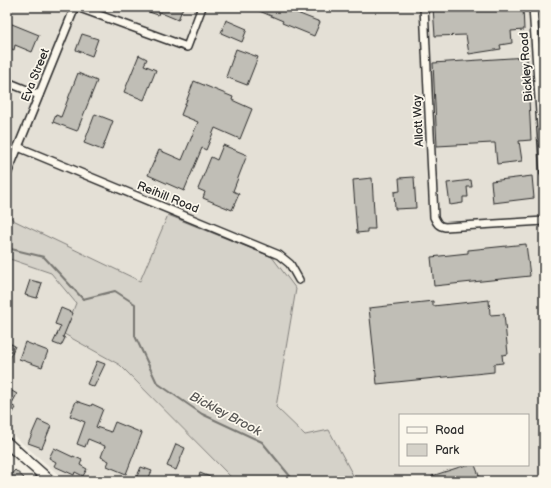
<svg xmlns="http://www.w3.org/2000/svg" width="551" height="488" font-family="'Balsamiq Sans',sans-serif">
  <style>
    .built { fill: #e4e0d6; fill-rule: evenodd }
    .green { fill: #d5d2c9; stroke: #807e7a }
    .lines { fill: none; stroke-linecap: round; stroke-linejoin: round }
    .stream { stroke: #787772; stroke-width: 2 }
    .building { fill: #c0beb6; stroke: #2b2b2b }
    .street-casing { stroke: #2b2b2b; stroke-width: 10 }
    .secondary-casing { stroke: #2b2b2b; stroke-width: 13 }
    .street { stroke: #fbf7ec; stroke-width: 7 }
    .secondary { stroke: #fbf7ec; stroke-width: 10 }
    .labels { text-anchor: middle; stroke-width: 3.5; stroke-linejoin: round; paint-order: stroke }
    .street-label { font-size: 12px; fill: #2b2b2b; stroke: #fbf7ec }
    .water-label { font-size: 13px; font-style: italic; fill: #585755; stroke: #fbf7ec }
  </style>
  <rect width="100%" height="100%" fill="#f3efe4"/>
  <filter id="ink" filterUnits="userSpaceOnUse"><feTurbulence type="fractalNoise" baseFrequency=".025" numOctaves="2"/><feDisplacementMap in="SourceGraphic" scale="8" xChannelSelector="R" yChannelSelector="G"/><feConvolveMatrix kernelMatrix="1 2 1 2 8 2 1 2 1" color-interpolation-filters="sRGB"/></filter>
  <g filter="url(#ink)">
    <!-- built -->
    <g class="built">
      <path d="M7,7H544V481H356L329,430L305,435L276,407L296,289L140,281L13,220L7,211ZM400,415H528V465H400Z"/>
      <polygon points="7,258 51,273 76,303 64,335 120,365 235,481 66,481 7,430"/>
    </g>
    <!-- green -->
    <polygon class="green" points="7,211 13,220 140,281 168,215 272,257 296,289 276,407 305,435 329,430 356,481 235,481 120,365 64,334 76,303 51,273 7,258"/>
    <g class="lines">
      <!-- stream -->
      <polyline class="stream" points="7,248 44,257 83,299 115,291 135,304 135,336 157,383 202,414 262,442 294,481"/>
    </g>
    <!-- building -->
    <g class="building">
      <polygon points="151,7 183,7 178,20 159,12 158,15 149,12"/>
      <polygon points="250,7 282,7 320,22 314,36 282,23 283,21"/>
      <polygon points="433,7 523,7 524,30 511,31 512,43 500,45 501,49 469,54 466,35 435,36"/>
      <polygon points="226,20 247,29 242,42 221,33"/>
      <polygon points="7,22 39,35 32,52 15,45 14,50 7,47"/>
      <polygon points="82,34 98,39 92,56 76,50"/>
      <polygon points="236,49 258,57 247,85 226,77"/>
      <polygon points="139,55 147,59 144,65 156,70 144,100 124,92"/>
      <polygon points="527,57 531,140 519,141 522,161 497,164 495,143 492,143 437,146 433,63"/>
      <polygon points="78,73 97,81 77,131 53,122 56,115 61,117"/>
      <polygon points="194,81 233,97 232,100 252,109 240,139 215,128 206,150 202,148 184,191 148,175 159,150 182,160 198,122 181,115"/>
      <polygon points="95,114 113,121 102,150 84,143"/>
      <polygon points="223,145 247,155 233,191 239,194 232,210 203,198 205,192 198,189 211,157 217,160"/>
      <polygon points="532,176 534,198 493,203 491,181"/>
      <polygon points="414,177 416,208 395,209 394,192 400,191 399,178"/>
      <polygon points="372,178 375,229 367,229 367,232 357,233 353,180"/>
      <polygon points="471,180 472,187 467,187 468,197 463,197 463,203 450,205 447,183"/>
      <polygon points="526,244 530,276 434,286 431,257 468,253 468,250"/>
      <polygon points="30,280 42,283 37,298 25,295"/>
      <polygon points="489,300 490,315 504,314 508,354 502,355 503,363 494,364 494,372 377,384 369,308 433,301 433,306"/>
      <polygon points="61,308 73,313 63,337 65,338 61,346 53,343 61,326 55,324"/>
      <polygon points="7,342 15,346 7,364"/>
      <polygon points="25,342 48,351 42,367 19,359"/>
      <polygon points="97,361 105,364 94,387 87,384"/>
      <polygon points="7,388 17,394 11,405 16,408 12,414 7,411"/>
      <polygon points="76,401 91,406 92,404 103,409 96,427 111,432 115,422 142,433 126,474 107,466 109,461 101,457 105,446 88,439 85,447 77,444 85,422 70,416"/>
      <polygon points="38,420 51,426 42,448 28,443"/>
      <polygon points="176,444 185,448 176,470 167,466"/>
      <polygon points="54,448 73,457 73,456 82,460 80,465 87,469 83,476 75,472 74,475 54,466 56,462 49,458"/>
      <polygon points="466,465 475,465 481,481 433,481 432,476"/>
      <polygon points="141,467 152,471 147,481 135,481"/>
      <polygon points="15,470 24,478 21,481 7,481 7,479"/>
      <polygon points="200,473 220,481 197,481"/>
    </g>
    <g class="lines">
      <!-- street casing -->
      <g class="street-casing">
        <g id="street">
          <polyline points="77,7 187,47 202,7"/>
          <path d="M424,7L434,217C437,223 438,226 445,227L544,221"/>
          <polyline points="533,7 544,173"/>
          <polyline points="7,82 39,95"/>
          <polyline points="18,147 279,255 290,264 299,280"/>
          <polyline points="7,174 75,7"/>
        </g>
      </g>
      <!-- secondary casing -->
      <g class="secondary-casing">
        <polyline id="secondary" points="7,443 50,481"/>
      </g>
      <!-- street -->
      <use href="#street" class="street"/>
      <!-- secondary -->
      <use href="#secondary" class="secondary"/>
    </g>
  </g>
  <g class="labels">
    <!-- street labels -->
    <g class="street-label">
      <text transform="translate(526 67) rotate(-94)" y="4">Bickley Road</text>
      <text transform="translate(35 75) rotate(-68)" y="4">Eva Street</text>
      <text transform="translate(418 121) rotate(-93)" y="4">Allott Way</text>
      <text transform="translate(168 197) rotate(22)" y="4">Reihill Road</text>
    </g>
    <!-- water labels -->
    <g class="water-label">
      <text transform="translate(226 413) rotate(28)" y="5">Bickley Brook</text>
    </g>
  </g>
  <!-- margin -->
  <rect width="551" height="488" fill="none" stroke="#fbf7ec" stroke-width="24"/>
  <rect x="12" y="12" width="527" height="464" fill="none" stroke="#2b2b2b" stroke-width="1.5" filter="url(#ink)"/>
  <!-- legend -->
  <rect x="399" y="414" width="130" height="52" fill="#fbf7ec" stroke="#a8a59f"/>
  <rect x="407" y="427" width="20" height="6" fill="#fbf7ec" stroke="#a8a59f"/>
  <text x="435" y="434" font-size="12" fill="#2b2b2b">Road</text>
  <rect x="407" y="444" width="20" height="12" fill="#d5d2c9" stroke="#a8a59f"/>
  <text x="435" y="454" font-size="12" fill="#2b2b2b">Park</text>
</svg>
